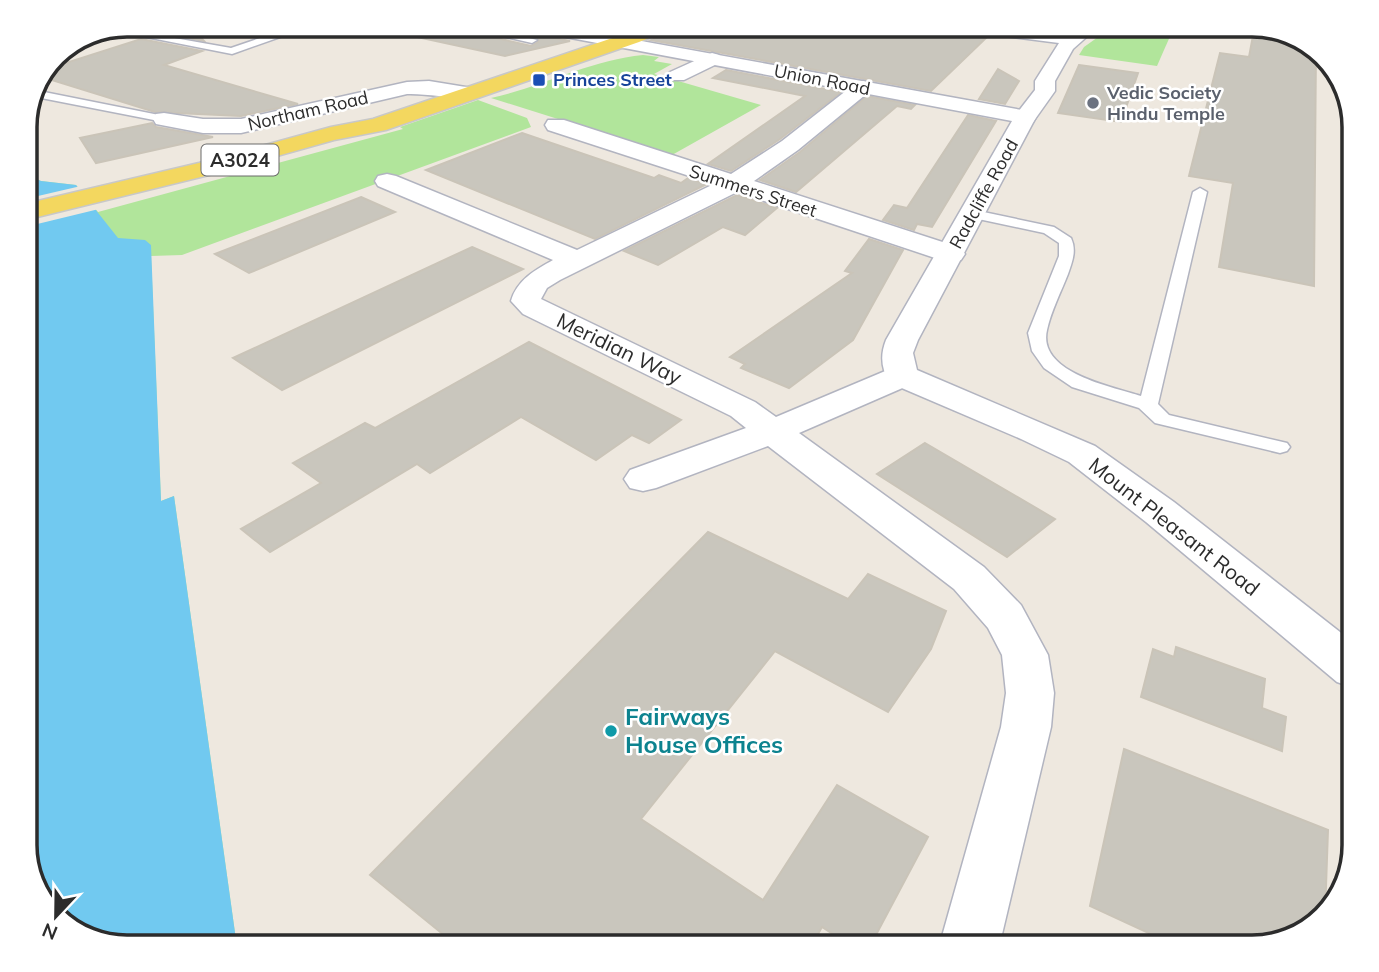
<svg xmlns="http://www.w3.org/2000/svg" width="1379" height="972" font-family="Mulish,sans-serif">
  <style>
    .green { fill: #b1e59b }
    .water { fill: #71c9f0 }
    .pier { fill: #eee8df }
    .building { fill: #c9c6bd; stroke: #cac4b8; stroke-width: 2 }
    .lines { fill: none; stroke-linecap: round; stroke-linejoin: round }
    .lane-casing { stroke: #b2b4c0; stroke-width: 3 }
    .street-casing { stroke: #b2b4c0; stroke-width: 3 }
    .secondary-casing { stroke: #b2b4c0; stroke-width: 3 }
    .primary-casing { stroke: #c8c8c8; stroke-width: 3 }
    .lane { fill: #fff; fill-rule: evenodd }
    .street { fill: #fff; fill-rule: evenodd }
    .secondary { fill: #fff; fill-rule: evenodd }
    .primary { fill: #f3d75f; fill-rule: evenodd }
    .transit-dot { fill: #1a4fb4; stroke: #fff; stroke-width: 2.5 }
    .worship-dot { fill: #6b7280; stroke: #fff; stroke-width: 2.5 }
    .culture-dot { fill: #0f9aa8; stroke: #fff; stroke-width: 2.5 }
    .labels { text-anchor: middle; stroke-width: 5; stroke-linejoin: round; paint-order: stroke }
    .far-transit-label { font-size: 18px; font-weight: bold; fill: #164399; stroke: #fff; text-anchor: start }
    .far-street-label { font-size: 18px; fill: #2c2c2c; stroke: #fff }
    .far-worship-label { font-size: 18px; font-weight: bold; fill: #5b616d; stroke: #fff; text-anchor: start }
    .shield { fill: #fff; stroke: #6b6b6b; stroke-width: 2 }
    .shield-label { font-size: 19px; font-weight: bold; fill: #2c2c2c }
    .street-label { font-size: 21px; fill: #2c2c2c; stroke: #fff }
    .near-culture-label { font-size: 24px; font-weight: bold; fill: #0d838f; stroke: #fff; text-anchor: start }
    .rim { fill: none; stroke: #2c2c2c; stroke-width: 3.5 }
  </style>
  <rect width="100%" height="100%" fill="#eee8df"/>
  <!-- green -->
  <g class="green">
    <polygon points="1115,25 1175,25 1157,66 1079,55 1084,47"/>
    <path d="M643,55L659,57L654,61L672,64L654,74L761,105L672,155L491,98C542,87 590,60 643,55Z"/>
    <path d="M478,100L527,118L531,127L182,255L151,256L161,501L174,496L237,947C171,947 81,961 39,898C31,885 29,866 25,852L34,403L25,372V174L41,181L76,185L98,212L403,129L400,127Z"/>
  </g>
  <!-- water -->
  <path class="water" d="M25,174L41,181L76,185L118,238L145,240L151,245L161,501L174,496L237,947C171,947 81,961 39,898C31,885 29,866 25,852Z"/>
  <!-- pier -->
  <polygon class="pier" points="81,186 99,209 25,227 25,199"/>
  <!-- building -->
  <g class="building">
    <polygon points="184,24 188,24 204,41 159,33"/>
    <polygon points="418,24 459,24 462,30 531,46 538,42 538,37 485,24 518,24 528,33 570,41 505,56 417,37"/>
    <polygon points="676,24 949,24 959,33 988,36 931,91 651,40 672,31"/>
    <polygon points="1255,25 1316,47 1314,286 1219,267 1233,183 1189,176 1220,53 1249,57"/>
    <polygon points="141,39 202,51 164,65 298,104 241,116 155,112 45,78 50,68"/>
    <polygon points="1079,65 1138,73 1121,122 1058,113"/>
    <polygon points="998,69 1019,81 1005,104 979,99"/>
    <polygon points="726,70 841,92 780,139 731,171 708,164 805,96 713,78"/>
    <polygon points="867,96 915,105 911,109 897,106 796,192 760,180 800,152"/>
    <polygon points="968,115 996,121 932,227 917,224 914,230 883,220 894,205 907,208"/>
    <polygon points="152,123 156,127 213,137 96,163 80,138"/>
    <polygon points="522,133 654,178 659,175 681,183 688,178 707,184 595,239 426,170"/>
    <polygon points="737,195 777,208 745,235 723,227 658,265 624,251"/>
    <polygon points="361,197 395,212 249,273 215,254"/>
    <polygon points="869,239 903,250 853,340 789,388 741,368 745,364 730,357 852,273 845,271"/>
    <polygon points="472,247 523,269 282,390 233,358"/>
    <polygon points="529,342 681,420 649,443 632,435 596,460 521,417 430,473 417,464 270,552 241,529 321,483 293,463 365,423 375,428"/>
    <polygon points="925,443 1055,519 1007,557 877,474"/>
    <polygon points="708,532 848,599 868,574 946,611 931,649 888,712 775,651 641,819 763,900 837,785 928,837 869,948 854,948 822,927 810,948 460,948 370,875"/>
    <polygon points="1176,647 1265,679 1262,708 1286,717 1282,751 1141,697 1153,649 1174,657"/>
    <polygon points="1124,749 1328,830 1325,915 1298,937 1252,948 1181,948 1090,906"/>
  </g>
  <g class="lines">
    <!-- lane casing -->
    <g class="lane-casing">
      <g id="lane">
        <polygon points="298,25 325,25 300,30 232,54 141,36 146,33 231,48"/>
        <polygon points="462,25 476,25 537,40 532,43 463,27"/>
        <polygon points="39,91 164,116 170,119 164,122 36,97"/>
        <path d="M1200,188L1207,192L1158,404L1169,415L1287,443L1290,447L1287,451L1280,453L1155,423L1139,408L1072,387L1044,368L1032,351L1028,333L1059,256V243L1044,233L969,217L967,214L974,210L1054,227L1071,238C1077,251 1072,262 1068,274C1061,292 1051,311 1047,330C1037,373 1113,387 1141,396L1193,192Z"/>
      </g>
    </g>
    <!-- street casing -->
    <g class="street-casing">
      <g id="street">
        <polygon points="951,25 996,25 1070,34 1082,25 1100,25 1073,49 1055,81 1055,91 1033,122 1017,122 1014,117 1035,90 1035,81 1059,43 959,30"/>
        <polygon points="712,53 719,55 721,59 719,63 684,80 670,80 667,76 670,72"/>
        <path d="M429,81L478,89L481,93L478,97C462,101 428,93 407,94L241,133H203L156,124L153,119L156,114L164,113L203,119H241L407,82Z"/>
        <path d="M863,81L870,83L873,87L870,91L798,150L754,181L961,248L965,254L961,260L951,262L941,260L737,192L560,280L547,288L541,299L755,402L776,417L890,369L902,366L914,369L919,376L914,383L799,433L984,567L1021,605L1048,655L1054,693L1051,727L999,947H939L1001,727L1006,693L1002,655L988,628L954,589L768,446L656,488L643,491L630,488L624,479L630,470L746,428L731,416L523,314L511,301C517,280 535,270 553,260L378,186L375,181L378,176L387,174L396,176L577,250L714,184L548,130L545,125L548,120H564L731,174L782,141L856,83Z"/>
      </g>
    </g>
    <!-- secondary casing -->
    <g class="secondary-casing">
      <path id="secondary" d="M520,25H553L1033,112L1036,117L918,340L913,353L917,370L1095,446L1174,502L1354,643V688L1337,682L1146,522L1069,462L1021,439L890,383C881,369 880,355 886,340L1012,121L528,30Z"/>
    </g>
    <!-- primary casing -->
    <g class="primary-casing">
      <polygon id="primary" points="651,25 673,25 671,29 639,42 386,130 334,140 213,174 25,220 25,204 199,163 331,127 373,119"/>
    </g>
    <!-- lane -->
    <use href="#lane" class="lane"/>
    <!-- street -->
    <use href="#street" class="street"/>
    <!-- secondary -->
    <use href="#secondary" class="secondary"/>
    <!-- primary -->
    <use href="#primary" class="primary"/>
  </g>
  <!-- markers -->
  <rect class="transit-dot" x="532" y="73" width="14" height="14" rx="3.5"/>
  <circle class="worship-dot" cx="1093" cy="103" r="7"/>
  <circle class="culture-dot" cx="611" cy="731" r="7"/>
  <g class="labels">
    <!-- far-transit labels -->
    <g class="far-transit-label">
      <text x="553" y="86">Princes Street</text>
    </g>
    <!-- far-street labels -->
    <g class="far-street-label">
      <text transform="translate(822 80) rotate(11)" y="6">Union Road</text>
      <text transform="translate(308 111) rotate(-13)" y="6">Northam Road</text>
      <text transform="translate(753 191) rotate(18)" y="6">Summers Street</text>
      <text transform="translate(984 194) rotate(-61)" y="6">Radcliffe Road</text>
    </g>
    <!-- far-worship labels -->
    <g class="far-worship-label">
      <text x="1107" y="99">Vedic Society<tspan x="1107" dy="21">Hindu Temple</tspan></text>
    </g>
    <!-- shield labels -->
    <rect class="shield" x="201.5" y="144.5" width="77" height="31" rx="5"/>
    <g class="shield-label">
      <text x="240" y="167">A3024</text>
    </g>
    <!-- street labels -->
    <g class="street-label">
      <text transform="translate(619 349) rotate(26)" y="7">Meridian Way</text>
      <text transform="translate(1174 527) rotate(38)" y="7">Mount Pleasant Road</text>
    </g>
    <!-- near-culture labels -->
    <g class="near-culture-label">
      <text x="625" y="725">Fairways<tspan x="625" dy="28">House Offices</tspan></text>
    </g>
  </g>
  <!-- crop -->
  <path d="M0 0H1379V972H0ZM127 37H1252A90 90 0 0 1 1342 127V845A90 90 0 0 1 1252 935H127A90 90 0 0 1 37 845V127A90 90 0 0 1 127 37Z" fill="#fff" fill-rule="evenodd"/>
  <path class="rim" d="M127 37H1252A90 90 0 0 1 1342 127V845A90 90 0 0 1 1252 935H127A90 90 0 0 1 37 845V127A90 90 0 0 1 127 37Z"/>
  <!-- north arrow -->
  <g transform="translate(56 916) rotate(202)" stroke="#ffffff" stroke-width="5" paint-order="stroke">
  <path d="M0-5L12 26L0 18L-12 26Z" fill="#2c2c2c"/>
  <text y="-10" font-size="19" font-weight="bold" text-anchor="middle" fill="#2c2c2c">N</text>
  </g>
</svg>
